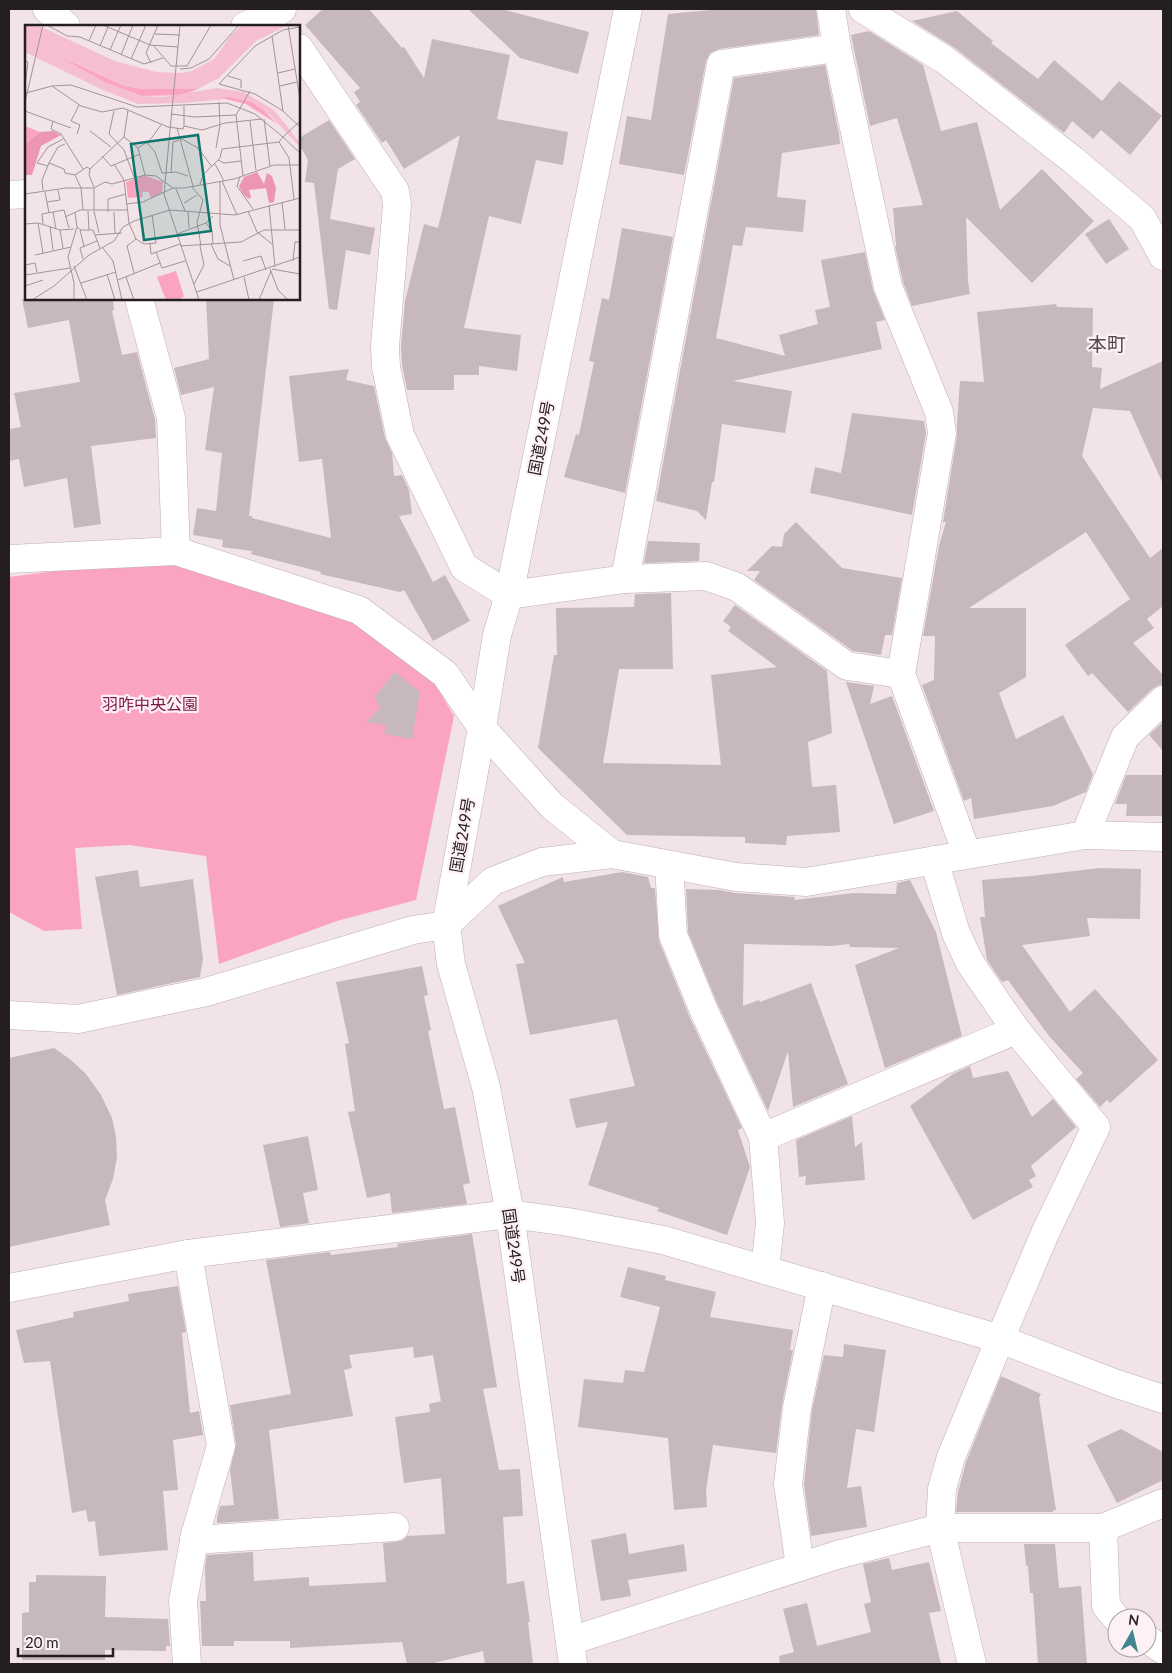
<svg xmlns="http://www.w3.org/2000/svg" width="1172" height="1673" font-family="Lato,'Noto Sans JP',sans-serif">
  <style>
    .green { fill: #faa4c1 }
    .building { fill: #c6b8bc }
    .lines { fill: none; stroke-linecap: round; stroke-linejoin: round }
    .minor-casing { stroke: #beafb3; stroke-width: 29 }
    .highway-casing { stroke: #beafb3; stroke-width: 29 }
    .minor { stroke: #fff; stroke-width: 28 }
    .highway { stroke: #fff; stroke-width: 28 }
    .labels { text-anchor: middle; stroke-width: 4.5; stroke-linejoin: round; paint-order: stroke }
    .street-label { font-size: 16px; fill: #241e20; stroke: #fef1f5 }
    .park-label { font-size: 16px; fill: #7c1846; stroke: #fef1f5 }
    .quarter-label { font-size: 19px; fill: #54474b; stroke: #fef1f5 }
    .inset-road { fill: none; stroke: #a09497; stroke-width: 1 }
    .view { fill: #0f766e; fill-opacity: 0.15; stroke: #0f766e; stroke-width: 2.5 }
    .inset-edge { fill: none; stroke: #241e20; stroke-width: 2.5 }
  </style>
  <rect width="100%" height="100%" fill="#f2e3e7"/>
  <!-- green -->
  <polygon class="green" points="154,558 353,615 426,668 454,716 416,900 337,921 219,964 206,856 129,845 75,848 82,929 44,931 9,912 9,577"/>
  <!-- building -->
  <g class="building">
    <polygon points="323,9 369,9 402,48 404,47 424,78 432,39 510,55 497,119 568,132 563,165 536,160 521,224 489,216 464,328 521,335 517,371 479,366 479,375 454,375 454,390 407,390 402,365 401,346 405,301 424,224 438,228 460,135 404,169 386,140 382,143 356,105 360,102 354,92 360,88 305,25"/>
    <polygon points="468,9 501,9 589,32 578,74 520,58"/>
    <polygon points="721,9 816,9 819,35 719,49 710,53 706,61 684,175 619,164 627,116 651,120 668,14"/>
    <polygon points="957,11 993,41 991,43 1038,79 1054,60 1102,101 1119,81 1162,116 1130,155 1101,130 1093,139 1072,121 1064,133 955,48 912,21"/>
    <polygon points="869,31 923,65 941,131 977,122 1000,210 1042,169 1094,221 1032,283 966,217 968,281 970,294 912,306 903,282 895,246 896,246 893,208 923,205 897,118 870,126 851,35"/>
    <polygon points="825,65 839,134 840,144 782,153 777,197 806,200 803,232 746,227 742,246 733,245 716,338 785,356 779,335 818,324 815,310 830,307 821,260 865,252 873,290 885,320 876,322 882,349 733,381 792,391 785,433 722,424 714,482 712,482 706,520 697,511 656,501 734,78"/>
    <polygon points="329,120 355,159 338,169 330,219 375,228 370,255 346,250 337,310 329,309 314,183 305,182 308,160 299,144 299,138"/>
    <polygon points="1109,219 1129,249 1106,264 1085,234"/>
    <polygon points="622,228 673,237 625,493 564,477 576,434 579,435 594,362 589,361 602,298 609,300"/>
    <polygon points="22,299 113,299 114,310 112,311 122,355 137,352 155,420 156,438 91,446 101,524 74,528 67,478 24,487 19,459 9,461 9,429 21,427 14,393 80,382 69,320 28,328"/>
    <polygon points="206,299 274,299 249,516 252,516 252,518 331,538 322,459 299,462 289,376 349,369 346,380 374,386 385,438 392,453 394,476 402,475 409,490 412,514 399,516 433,582 445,575 470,621 433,641 404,590 400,592 320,574 321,572 251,554 252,551 222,547 223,540 193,535 197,508 216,511 222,453 205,450 214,387 181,395 174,368 209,359"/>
    <polygon points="1056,304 1057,307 1093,308 1092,367 1102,368 1100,389 1163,361 1163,484 1130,411 1093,408 1082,456 1150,558 1163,548 1163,606 1147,619 1154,628 1133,643 1163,675 1163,685 1159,685 1152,689 1128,712 1092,673 1088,676 1065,645 1130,599 1086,532 969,608 1026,608 1026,677 999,693 1016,739 1063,715 1093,774 1086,792 1053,806 974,819 971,798 964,801 922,685 934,680 935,636 923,636 939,546 946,522 943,522 957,436 957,425 960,381 984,382 977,312"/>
    <polygon points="852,413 924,421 926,433 912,515 810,493 815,467 841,473"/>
    <polygon points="796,522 842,568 902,578 892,635 885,635 881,655 853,651 754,580 760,571 747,571 772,546 782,547 784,534"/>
    <polygon points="648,541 700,543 699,561 644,563"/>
    <polygon points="671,593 673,669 619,669 603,763 721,765 711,675 777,667 728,631 731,627 723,621 735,605 827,671 832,733 808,742 812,787 836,785 840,832 787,836 786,845 745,843 745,837 627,835 538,748 554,655 557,655 556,608 634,607 635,594"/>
    <polygon points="395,672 420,692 412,739 384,734 386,725 366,722 380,708 375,696"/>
    <polygon points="846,682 874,686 870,704 892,696 934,811 894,824"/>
    <polygon points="1163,722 1163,751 1149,735"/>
    <polygon points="1126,775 1163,775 1163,816 1126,816 1127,804 1115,804"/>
    <polygon points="1100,868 1141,869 1140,919 1087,918 1090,936 1022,945 1070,1012 1095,989 1158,1060 1110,1103 1107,1100 1100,1107 1076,1079 1083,1073 1049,1036 1008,980 1002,982 987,960 980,917 985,917 982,880 1031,876"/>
    <polygon points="138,870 140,887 193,879 203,959 200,977 117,995 95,877"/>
    <polygon points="622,872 648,877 651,888 655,888 659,941 690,1018 742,1128 738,1130 750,1167 727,1235 657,1211 659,1208 588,1185 608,1122 576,1128 569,1099 635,1086 617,1019 530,1035 516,964 525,963 498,906 563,877 564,882"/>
    <polygon points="910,880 936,932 962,1036 885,1068 855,965 899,948 850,947 849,944 832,946 744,944 743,1006 759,1000 760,1002 811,983 848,1084 793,1107 788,1051 768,1111 718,1005 688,932 686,889 720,890 735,893 795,897 794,900 854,893 896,894 897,883"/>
    <polygon points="422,966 428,995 424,996 431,1030 428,1031 444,1109 455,1107 470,1183 463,1185 467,1204 392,1213 390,1193 367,1198 348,1112 355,1111 345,1044 349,1043 336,982"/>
    <polygon points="54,1048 71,1060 86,1074 101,1095 112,1118 116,1137 117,1157 113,1179 105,1200 110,1225 9,1247 9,1058"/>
    <polygon points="970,1066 973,1078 1008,1071 1032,1117 1053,1099 1076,1127 1031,1166 1036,1176 1029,1180 1033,1187 973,1220 910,1106 953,1074"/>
    <polygon points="852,1116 855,1147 862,1142 865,1180 805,1185 806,1176 799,1177 796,1140"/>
    <polygon points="308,1136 318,1190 303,1193 309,1223 280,1227 263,1145"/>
    <polygon points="472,1234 497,1387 483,1389 499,1470 520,1469 523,1516 503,1517 507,1584 524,1581 530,1622 528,1622 533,1664 485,1664 483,1651 430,1664 407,1664 402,1642 290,1648 290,1641 234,1641 234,1646 202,1646 200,1601 206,1601 205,1567 207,1555 253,1552 254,1581 309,1577 309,1586 386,1582 383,1543 396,1542 403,1540 407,1536 445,1534 441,1478 404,1483 395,1417 430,1412 429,1404 441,1401 433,1355 414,1358 413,1347 349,1355 352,1368 344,1370 353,1416 269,1430 279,1519 217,1523 217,1517 220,1506 234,1505 230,1470 236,1444 230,1405 291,1394 266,1260 330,1252 331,1255 398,1247 397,1244"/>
    <polygon points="628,1267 666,1276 665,1280 716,1292 710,1317 793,1330 790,1350 793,1350 782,1405 776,1453 713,1445 706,1490 707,1507 674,1510 668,1438 578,1427 584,1379 623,1383 625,1370 644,1372 660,1307 620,1297"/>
    <polygon points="178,1286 186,1332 182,1333 190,1413 199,1411 203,1435 173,1440 178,1490 163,1491 168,1550 99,1556 95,1521 88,1522 86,1510 72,1513 50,1361 24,1363 16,1330 74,1317 73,1312 129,1301 128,1294"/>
    <polygon points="844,1344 886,1350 874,1432 856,1429 847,1488 861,1486 867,1527 811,1536 804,1484 812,1410 824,1355 843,1357"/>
    <polygon points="1001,1376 1041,1394 1039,1398 1056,1510 1053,1510 1053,1512 956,1512 958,1492 966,1462"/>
    <polygon points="1121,1429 1163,1452 1163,1480 1117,1503 1087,1445"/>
    <polygon points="626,1533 629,1554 684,1544 687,1571 628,1580 631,1596 601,1601 591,1540"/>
    <polygon points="1024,1544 1055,1544 1059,1588 1081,1586 1087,1664 1038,1664 1033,1593 1030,1593 1028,1566 1026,1566"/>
    <polygon points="889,1558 892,1570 929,1562 941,1611 929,1613 941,1664 780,1664 779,1656 794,1652 783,1609 807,1603 817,1646 871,1632 864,1604 871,1602 863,1564"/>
    <polygon points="36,1575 106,1576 105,1617 168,1619 170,1646 166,1646 166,1651 105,1650 105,1660 22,1660 22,1613 29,1612 29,1582 36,1582"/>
  </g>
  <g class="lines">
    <!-- minor casing -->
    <g class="minor-casing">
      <g id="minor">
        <polyline points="47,9 66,26"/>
        <polyline points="831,9 837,48 888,287 939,412 942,433 901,674 967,854"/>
        <polyline points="863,9 945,60 1073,160 1142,218 1163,256"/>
        <polyline points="245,26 276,13 282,9"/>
        <polyline points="299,48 395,191 397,205 385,346 386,367 400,435 464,567 509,595 625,579 706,576 737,587 847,666 901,674"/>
        <polyline points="9,195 26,194"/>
        <polyline points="139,299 171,418 176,551"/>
        <polyline points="9,559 176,551 359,610 445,674 482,728 552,806 612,854 736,877 806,882 1085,835 1163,837"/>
        <polyline points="625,579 721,64 837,48"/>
        <polyline points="1085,835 1125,737 1163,700"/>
        <polyline points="934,860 956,933 970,963 1016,1030 1096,1127 1046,1231 1000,1339 951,1457 942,1489 940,1528 972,1664"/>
        <polyline points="669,865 673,935 704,1011 763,1137 770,1223 765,1270"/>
        <polyline points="9,1015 78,1019 206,992 413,930 446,925 493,881 542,862 612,854"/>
        <polyline points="763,1137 1016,1030"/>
        <polyline points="9,1288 188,1254 510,1214 568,1222 663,1240 1000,1339 1114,1383 1163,1399"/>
        <polyline points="1103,1528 1106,1606 1117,1619"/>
        <polyline points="194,1540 395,1527"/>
        <polyline points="800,1566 788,1484 797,1408 822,1286"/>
        <polyline points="1147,1639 1163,1650"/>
        <polyline points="570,1641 837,1555 940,1528 1103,1528 1163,1503"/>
        <polyline points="187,1664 183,1601 195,1535 221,1446 188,1254"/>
      </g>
    </g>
    <!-- highway casing -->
    <g class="highway-casing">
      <polyline id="highway" points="573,1664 510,1214 486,1087 451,964 446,925 482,728 497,635 509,595 628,9"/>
    </g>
    <!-- minor -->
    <use href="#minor" class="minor"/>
    <!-- highway -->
    <use href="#highway" class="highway"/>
  </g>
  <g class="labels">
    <!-- street labels -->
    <g class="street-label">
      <text transform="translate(541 438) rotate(-79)" y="6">国道249号</text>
      <text transform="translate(462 835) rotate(-80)" y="6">国道249号</text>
      <text transform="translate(514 1246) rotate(82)" y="6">国道249号</text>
    </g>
    <!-- park labels -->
    <g class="park-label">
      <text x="150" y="710">羽咋中央公園</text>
    </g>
    <!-- quarter labels -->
    <g class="quarter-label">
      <text x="1107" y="351">本町</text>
    </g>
  </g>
  <!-- overview -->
  <g transform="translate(25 25)">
    <rect width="275" height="275" fill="#f2e3e7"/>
    <path d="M29,29L100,61L118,64H173L157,70L117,71L81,58ZM200,71L225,76L236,82L252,99L221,79L200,74ZM0,101L15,107L0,119ZM119,150L138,157L137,168L126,173L124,167H117L118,172L103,173L101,157ZM151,246L159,271L154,275H141L132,252Z" fill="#faa4c1"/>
    <path d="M28,106L36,110L16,121L7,150H0V119L15,107ZM232,147L239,159L242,148L247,151L251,163L249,177L244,178L241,163L224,165L226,172L224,174L218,169L214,161L219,152Z" fill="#ec96b4"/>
    <path d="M0,0H12L90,36L131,47L155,48L167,46L189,34L206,10L218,0H263L231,16L194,53L173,64H118L100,61L29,29L81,58L117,71L138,72L192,63L219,67L249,85L275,118V122L244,89L225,76L201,71L200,74L159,78L113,79L78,65L0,27Z" fill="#f5bfd0"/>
    <path class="inset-road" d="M22,0L42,11L55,12L119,39L138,33M78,0L125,20L153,22M155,0L139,169L174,275M263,0L275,74M275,2L258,5L230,21L194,59L230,69L258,86L275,102M130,9L155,10M247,11L258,86M64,16L71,0M128,20L146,41H162L186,0M75,21L83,2M85,25L96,0M96,30L108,0M106,34L121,0M0,35L3,37L0,60M126,38L121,28L133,0M155,44L166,43L184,34L214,0M253,48L270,44M203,51L216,55V63M27,61L56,81L77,87L98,83L143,102L158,104L159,101L177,105L200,98L237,94M255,61L272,57M1,68L27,61L46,60L112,82L202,78L230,89L258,112L254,117L197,124L195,133L178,150L175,159M0,77L18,0M0,86L46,103M89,86L84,109L99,125L109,152M146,89L170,92L211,90M239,94L245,141M28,96L26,104L36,109L58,144M225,96L231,145M275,96L258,112L275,128M159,101V81M152,103L168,161M65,106L86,122M52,109L55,100L46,96L54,80M99,112L113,123L120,150M99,112L103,85M153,112L173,123L187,142M254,117L264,133L269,174M122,118L130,127L137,148L151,147L163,151M113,123L125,115L136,100M191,123L195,100L194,77M77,131L86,141L115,129M193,135L199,138L216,136M24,138L39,144L40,148L50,150L62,142L65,144L99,112M89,139L99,155L104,198L111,214L119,219L131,218L127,190M190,139L199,156M23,141L12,138L23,122L38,114M65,144L64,150L69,162M146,148L148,117L154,115M50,150L56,163L58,185M218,151L211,90L225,66M215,152L212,161L228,184M197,156L212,190M195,157V200L209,255M166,161L178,175L172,197L176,221M69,163V185M151,164L160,186M18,165L17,155L24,138L33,122L40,119M20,167L24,188M0,169L41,163H69L80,157L87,159L120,150L131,151L148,163H159L209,154L249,140H275M22,177L35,175L33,165M257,177L260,204M159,178L172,170M101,179L118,177L148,163M244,180L250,242M63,186L64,205M69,186L74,208M163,186L164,203M223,186L232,207L247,219M28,187L31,204M83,187V174L101,169M89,187L90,208M40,192L55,185H102M13,198L18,228M181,198L187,206L188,219M0,199L13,198L35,205L49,204M18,199L17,189L39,185L44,203M25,201L28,225M52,202L56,205H68L75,223M35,205L38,223M55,205L59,221M152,209L181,198L188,191M70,210L97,208M125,219L126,229L155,219M186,219L193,234L205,241M155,221L216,217L239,205H275M77,222L88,236L97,275M131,227L137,243L160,236M10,230L46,222M58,234L55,223L72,216M218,236L236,231L241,245M268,236L270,217H275M0,240L10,238L12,247M49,241L62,275M245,244L253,265L263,275M247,244L275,249M109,248L102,221L111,214M82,249L90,275M0,250L45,243M101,252L109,275M219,252L224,275M93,255L135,238M56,258L91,247M169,259L179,240L175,221M0,261L18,255M172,267L275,232M7,275L29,261L64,230L89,216L98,202L109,196L145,185L210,190L275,173M49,275V258L43,232L52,202L50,188M234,275L246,246"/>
    <path class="view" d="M173,110L186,206L119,215L106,119Z"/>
    <rect width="275" height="275" class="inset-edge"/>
  </g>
  <!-- border -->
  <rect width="1172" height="1673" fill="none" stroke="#241e20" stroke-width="20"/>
  <!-- north arrow -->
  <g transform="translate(1132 1633) rotate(8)"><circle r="24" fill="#fef1f5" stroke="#a79da0"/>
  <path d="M0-4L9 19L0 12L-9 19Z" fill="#3f8690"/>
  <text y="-8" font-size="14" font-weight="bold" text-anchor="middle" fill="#241e20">N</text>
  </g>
  <!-- scale -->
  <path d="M18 1648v8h95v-8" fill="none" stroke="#241e20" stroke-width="2.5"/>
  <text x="25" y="1648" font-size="15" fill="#241e20" stroke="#fef1f5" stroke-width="4" paint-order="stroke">20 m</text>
</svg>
